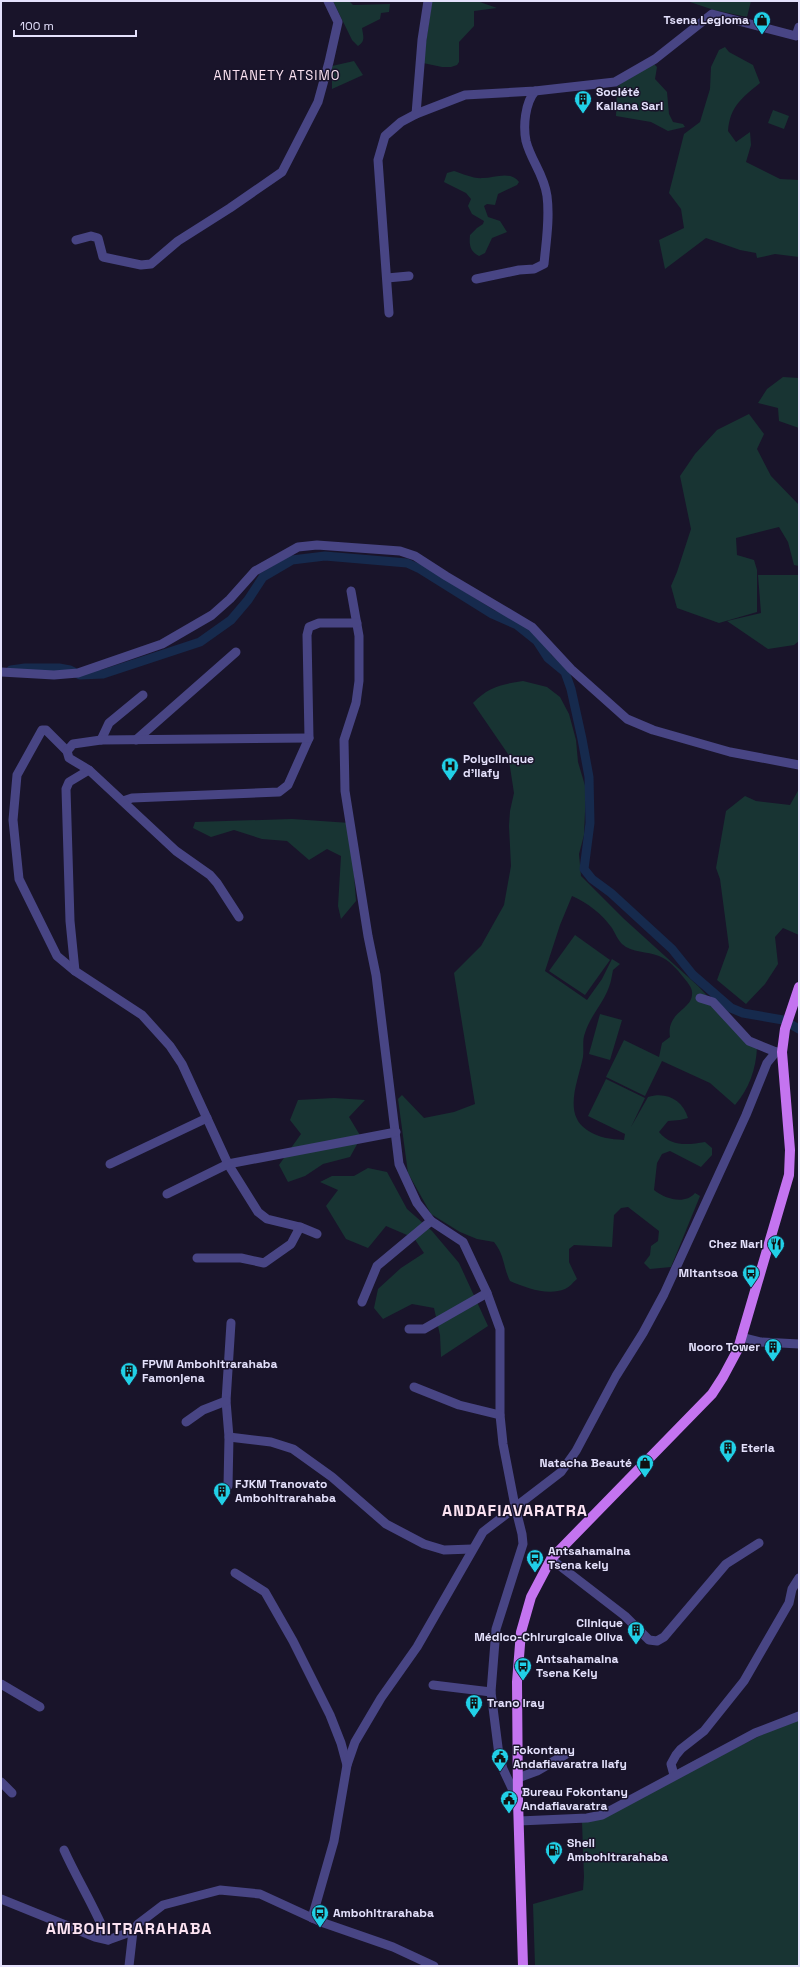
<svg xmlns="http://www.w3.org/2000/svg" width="800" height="1967" font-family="'Space Grotesk',sans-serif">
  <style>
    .green { fill: #183433 }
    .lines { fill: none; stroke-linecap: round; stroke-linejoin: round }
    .canal { stroke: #162a4d; stroke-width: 9 }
    .minor { stroke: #484584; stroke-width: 9 }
    .major { stroke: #c474f0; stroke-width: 10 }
    .labels { text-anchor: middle; stroke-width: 3; stroke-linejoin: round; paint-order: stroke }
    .poi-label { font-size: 12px; font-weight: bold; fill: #e4e1fc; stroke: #19142a; text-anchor: start }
    .neighbourhood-label { font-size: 13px; letter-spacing: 1px; fill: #fce3f2; stroke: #19142a }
    .district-label { font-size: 16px; font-weight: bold; letter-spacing: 1px; fill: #fce3f2; stroke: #19142a }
  </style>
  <rect width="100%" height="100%" fill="#19142a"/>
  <!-- green -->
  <g class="green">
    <path d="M333,1H349L353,5L390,4L389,12L381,13L380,19L362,28C363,36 366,41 358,46L352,40Z"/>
    <polygon points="432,1 477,1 497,8 474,11 474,26 459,42 459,62 457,65 451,67 442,67 423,63"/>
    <polygon points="687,1 751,1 747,17 714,10"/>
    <path d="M725,47L729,52L753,65L760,83C742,98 730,106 728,131L736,142L750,132L751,145L746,162L780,179L799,180V257L775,254L757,258L756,253L740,250L706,238L665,269L659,240L684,228L681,209L669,193L684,134L700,122L710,89L711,67L719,50Z"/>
    <polygon points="354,61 363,75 332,89 332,66"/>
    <polygon points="654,64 657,67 655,79 667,92 669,114 673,122 683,124 685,127 668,131 651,122 616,116 617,87 635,72"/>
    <polygon points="773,110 789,116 784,129 768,123"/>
    <path d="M454,171C463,174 474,179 483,178C494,178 510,170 519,182L517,185L498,194L495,205L487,204L484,206L488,217L500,221L507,232L492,238L485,253L479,256C470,251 469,245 470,235L477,228L483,224L484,221L472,214L468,206L471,199L466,193L444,182L447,173Z"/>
    <polygon points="783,377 799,378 799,428 779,421 778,408 758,403 767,389"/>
    <polygon points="749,414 764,434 757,449 771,476 799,505 799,566 794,565 788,542 779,527 736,538 737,555 754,560 757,570 757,612 719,623 677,608 671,586 677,572 691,529 680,476 695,454 717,430"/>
    <polygon points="758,575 799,575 799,641 794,645 768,649 727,621 761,613"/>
    <path d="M523,681L547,687L560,697L569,714L576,740L578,762L586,789L584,835L579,854L581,876L623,918L698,986L757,1048C756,1069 749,1089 735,1105L710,1083L662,1061L645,1096L606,1077L624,1040L659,1057L662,1043L670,1037C666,1012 692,1010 692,994C693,988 687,982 684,978C677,969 669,960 659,956C647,951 632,953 622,944C618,940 615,933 612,928C602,914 588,903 572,896L560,925L545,971L587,1000L602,979L612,959L620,964L613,970C612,975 611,982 609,987C603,1004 590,1016 585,1033C582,1040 584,1049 583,1057C579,1079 562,1114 587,1130C599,1138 610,1139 624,1140L625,1134L588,1116L606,1079L645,1098L631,1127L648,1097C666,1091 683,1100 688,1118L680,1120L668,1121L659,1132C671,1147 688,1145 705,1142L712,1148V1155L701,1167L670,1151L662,1154L657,1163L654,1190C665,1199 685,1205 695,1193L700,1196L671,1267L650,1269L644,1263L650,1255L651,1246L658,1241L659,1231L628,1207L621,1208L614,1215L612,1247L574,1245L569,1249V1262L577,1279C573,1282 570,1287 565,1289C548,1296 526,1288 510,1281C503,1267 505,1256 494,1242L477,1239L460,1232L431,1214L408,1173L398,1099L402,1095L424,1118L454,1112L475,1104L454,973L481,946L504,905L511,866L509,826L510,811L514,793L508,754L473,703C488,687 502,684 523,681Z"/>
    <polygon points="799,789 799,935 783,928 775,937 778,964 765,984 746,1004 717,980 729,947 720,879 716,868 726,811 745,796 756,801 790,805"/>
    <polygon points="292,819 350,823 356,901 341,919 338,906 341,856 327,849 309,860 287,841 262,839 234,830 211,837 193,828 195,822"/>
    <polygon points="575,935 610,960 585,995 549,971"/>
    <polygon points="600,1014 622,1020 610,1060 589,1054"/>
    <polygon points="334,1098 365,1100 349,1117 361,1137 350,1157 323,1164 305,1176 288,1182 279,1165 301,1134 290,1120 298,1100"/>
    <polygon points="368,1168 387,1172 407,1209 432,1231 459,1263 488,1326 441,1357 440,1335 434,1308 412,1304 383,1319 374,1308 378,1289 401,1268 424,1253 414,1238 386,1226 368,1248 346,1239 326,1206 338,1190 320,1182 332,1176 354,1176"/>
    <polygon points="799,1720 799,1966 535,1966 533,1904 583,1890 584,1877 582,1822 699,1758 726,1753 777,1727"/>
  </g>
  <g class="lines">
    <!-- canal -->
    <polyline class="canal" points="11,670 25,668 59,668 70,670 80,675 103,674 200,642 231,620 248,600 263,577 292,560 325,556 407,563 420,569 492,614 517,625 537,641 548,658 565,672 571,689 582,739 589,777 590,823 584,869 592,879 611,893 672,949 693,975 731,1008 743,1013 783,1020 799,1029"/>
    <!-- minor -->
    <g class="minor">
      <polyline points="416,114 422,40 428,1"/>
      <polyline points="76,240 91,236 98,238 103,257 141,265 151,264 178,241 230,208 282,172 318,102 329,62 338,22 328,1"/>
      <polyline points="387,278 409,276"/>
      <path d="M476,279L519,270L534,269L544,264C546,242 550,219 547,196C544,174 531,161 526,141C523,126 525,103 535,91"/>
      <polyline points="389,313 378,160 385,136 401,122 416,114 465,95 535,91 615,82 655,59 712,14 796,36 799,27"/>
      <polyline points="351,591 359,636 359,681 356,703 344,740 345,791 368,936 376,975 399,1164 417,1203 431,1221 463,1242 487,1293 500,1329 500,1415 503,1444 515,1506 522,1534 523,1544 496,1629 491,1692 499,1755 503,1769 518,1801"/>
      <polyline points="1,672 54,675 78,673 162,644 212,615 230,599 255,571 298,547 317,545 400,551 415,556 446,576 532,627 571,669 627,719 653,730 730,752 799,765"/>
      <polyline points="101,740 109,723 143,695"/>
      <polyline points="136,740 236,652"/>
      <polyline points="67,751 46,730 42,730 17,775 13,820 19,879 57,956 75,971"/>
      <polyline points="89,770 69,782 66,789 70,921 75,971 142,1015 170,1046 182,1064 228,1164 258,1212 267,1219 300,1227 317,1234"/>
      <polyline points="123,801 132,798 279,792 288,785 309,738 307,635 309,627 319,623 357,623"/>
      <polyline points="239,917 217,883 210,875 176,851 89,770 69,758 67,751 73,744 101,740 309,738"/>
      <polyline points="700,998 713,1002 749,1041 776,1052"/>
      <polyline points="110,1164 207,1118"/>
      <polyline points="167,1194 228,1164 396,1132"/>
      <polyline points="197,1258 241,1258 264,1263 291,1244 300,1227"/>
      <polyline points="362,1302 377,1266 431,1221"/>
      <polyline points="231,1323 226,1401 229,1437 271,1442 293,1449 332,1477 386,1524 424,1544 444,1550 472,1549"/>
      <polyline points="409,1329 424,1329 487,1293"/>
      <polyline points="741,1337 761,1342 799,1344"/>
      <polyline points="414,1387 459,1405 500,1415"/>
      <polyline points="186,1422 203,1410 226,1401"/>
      <polyline points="228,1486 229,1437"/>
      <polyline points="551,1559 625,1616 649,1640 657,1641 664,1637 726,1564 759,1543"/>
      <polyline points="235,1573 265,1592 293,1641 330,1715 341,1743 347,1765"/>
      <polyline points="1,1684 40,1707"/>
      <polyline points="433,1685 491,1692"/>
      <polyline points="674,1775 671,1764 676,1755 681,1749 704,1731 744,1681 789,1603 792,1589 799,1578"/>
      <polyline points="518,1778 537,1771 568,1753"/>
      <polyline points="1,1782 12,1793"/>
      <polyline points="519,1821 587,1818 602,1815 755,1733 799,1716"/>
      <path d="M64,1850C78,1881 96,1909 108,1940"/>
      <polyline points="1,1899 95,1937 108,1940 133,1931"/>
      <polyline points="312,1918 334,1841 347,1765 355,1742 381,1698 417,1647 483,1532 561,1472 576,1451 616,1376 643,1333 664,1294 746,1115 767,1063 776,1052 782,1052"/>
      <polyline points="129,1966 133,1931 138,1924 163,1905 220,1890 260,1894 321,1922 393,1947 434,1966"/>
    </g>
    <!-- major -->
    <polyline class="major" points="523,1966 518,1801 517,1682 521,1632 531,1597 551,1559 712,1394 723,1377 738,1349 789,1175 790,1150 782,1052 785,1029 799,987"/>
  </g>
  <!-- icons -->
  <defs>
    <g id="shop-pin" transform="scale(0.9)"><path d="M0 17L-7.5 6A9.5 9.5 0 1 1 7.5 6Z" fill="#21d0e7" stroke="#19142a"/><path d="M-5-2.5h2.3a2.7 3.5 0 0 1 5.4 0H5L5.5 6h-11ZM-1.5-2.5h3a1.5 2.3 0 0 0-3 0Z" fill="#111"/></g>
    <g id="building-pin" transform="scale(0.9)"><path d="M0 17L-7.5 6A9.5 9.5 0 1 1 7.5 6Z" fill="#21d0e7" stroke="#19142a"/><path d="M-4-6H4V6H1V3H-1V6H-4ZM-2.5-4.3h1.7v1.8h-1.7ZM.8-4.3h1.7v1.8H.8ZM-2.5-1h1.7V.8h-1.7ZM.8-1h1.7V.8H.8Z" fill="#111"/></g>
    <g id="hospital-pin" transform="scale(0.9)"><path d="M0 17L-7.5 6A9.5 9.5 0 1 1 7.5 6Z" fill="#21d0e7" stroke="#19142a"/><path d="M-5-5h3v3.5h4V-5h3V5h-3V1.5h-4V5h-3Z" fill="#111"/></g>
    <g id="restaurant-pin" transform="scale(0.9)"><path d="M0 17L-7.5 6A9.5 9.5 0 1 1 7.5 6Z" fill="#21d0e7" stroke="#19142a"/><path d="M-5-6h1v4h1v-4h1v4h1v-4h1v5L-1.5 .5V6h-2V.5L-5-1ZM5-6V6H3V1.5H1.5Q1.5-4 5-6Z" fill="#111"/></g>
    <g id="bus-pin" transform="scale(0.9)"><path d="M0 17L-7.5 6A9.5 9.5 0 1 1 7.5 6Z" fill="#21d0e7" stroke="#19142a"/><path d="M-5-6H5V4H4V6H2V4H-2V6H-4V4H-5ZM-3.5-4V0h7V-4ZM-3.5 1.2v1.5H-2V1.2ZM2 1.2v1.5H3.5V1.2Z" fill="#111"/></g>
    <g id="civic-pin" transform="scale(0.9)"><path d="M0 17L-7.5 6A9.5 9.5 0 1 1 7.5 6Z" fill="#21d0e7" stroke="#19142a"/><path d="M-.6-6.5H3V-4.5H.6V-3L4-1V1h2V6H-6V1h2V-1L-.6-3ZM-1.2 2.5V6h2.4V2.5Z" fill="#111"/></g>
    <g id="fuel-pin" transform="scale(0.9)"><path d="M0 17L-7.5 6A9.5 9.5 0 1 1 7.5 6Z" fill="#21d0e7" stroke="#19142a"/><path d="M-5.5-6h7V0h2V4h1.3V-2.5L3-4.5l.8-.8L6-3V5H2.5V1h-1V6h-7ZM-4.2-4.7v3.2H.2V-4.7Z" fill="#111"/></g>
  </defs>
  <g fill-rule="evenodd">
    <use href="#shop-pin" x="762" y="20"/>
    <use href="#building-pin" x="583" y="99"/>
    <use href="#hospital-pin" x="450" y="766"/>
    <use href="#restaurant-pin" x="776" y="1244"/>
    <use href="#bus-pin" x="751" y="1273"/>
    <use href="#building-pin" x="773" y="1347"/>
    <use href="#building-pin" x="129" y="1371"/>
    <use href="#building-pin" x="728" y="1448"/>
    <use href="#shop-pin" x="645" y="1463"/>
    <use href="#building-pin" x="222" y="1491"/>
    <use href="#bus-pin" x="535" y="1558"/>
    <use href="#building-pin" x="636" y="1630"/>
    <use href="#bus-pin" x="523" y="1666"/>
    <use href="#building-pin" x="474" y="1703"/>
    <use href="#civic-pin" x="500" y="1757"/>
    <use href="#civic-pin" x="509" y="1799"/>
    <use href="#fuel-pin" x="554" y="1850"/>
    <use href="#bus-pin" x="320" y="1913"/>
  </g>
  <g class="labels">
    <!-- poi labels -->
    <g class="poi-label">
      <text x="749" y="24" text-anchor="end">Tsena Legioma</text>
      <text x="596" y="96">Société<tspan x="596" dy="14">Kaliana Sarl</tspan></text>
      <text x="463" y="763">Polyclinique<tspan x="463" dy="14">d'Ilafy</tspan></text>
      <text x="763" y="1248" text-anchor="end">Chez Nari</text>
      <text x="738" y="1277" text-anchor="end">Mitantsoa</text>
      <text x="760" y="1351" text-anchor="end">Nooro Tower</text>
      <text x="142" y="1368">FPVM Ambohitrarahaba<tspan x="142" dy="14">Famonjena</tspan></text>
      <text x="741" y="1452">Eteria</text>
      <text x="632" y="1467" text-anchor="end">Natacha Beauté</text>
      <text x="235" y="1488">FJKM Tranovato<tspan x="235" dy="14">Ambohitrarahaba</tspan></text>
      <text x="548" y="1555">Antsahamaina<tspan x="548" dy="14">Tsena kely</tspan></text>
      <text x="623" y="1627" text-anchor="end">Clinique<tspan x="623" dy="14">Médico-Chirurgicale Oliva</tspan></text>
      <text x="536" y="1663">Antsahamaina<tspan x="536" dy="14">Tsena Kely</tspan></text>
      <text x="487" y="1707">Trano iray</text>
      <text x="513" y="1754">Fokontany<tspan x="513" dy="14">Andafiavaratra Ilafy</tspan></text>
      <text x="522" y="1796">Bureau Fokontany<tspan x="522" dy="14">Andafiavaratra</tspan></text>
      <text x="567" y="1847">Shell<tspan x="567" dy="14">Ambohitrarahaba</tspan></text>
      <text x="333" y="1917">Ambohitrarahaba</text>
    </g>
    <!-- neighbourhood labels -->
    <g class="neighbourhood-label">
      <text x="277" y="80">ANTANETY ATSIMO</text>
    </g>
    <!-- district labels -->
    <g class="district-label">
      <text x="515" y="1516">ANDAFIAVARATRA</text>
      <text x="129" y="1934">AMBOHITRARAHABA</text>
    </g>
  </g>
  <!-- border -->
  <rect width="800" height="1967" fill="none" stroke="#e4e1fc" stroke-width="4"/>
  <!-- scale -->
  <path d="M14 30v6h122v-6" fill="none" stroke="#e4e1fc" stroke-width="2"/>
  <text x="20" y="30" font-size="12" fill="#e4e1fc" stroke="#19142a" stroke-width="3" paint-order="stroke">100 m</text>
</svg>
